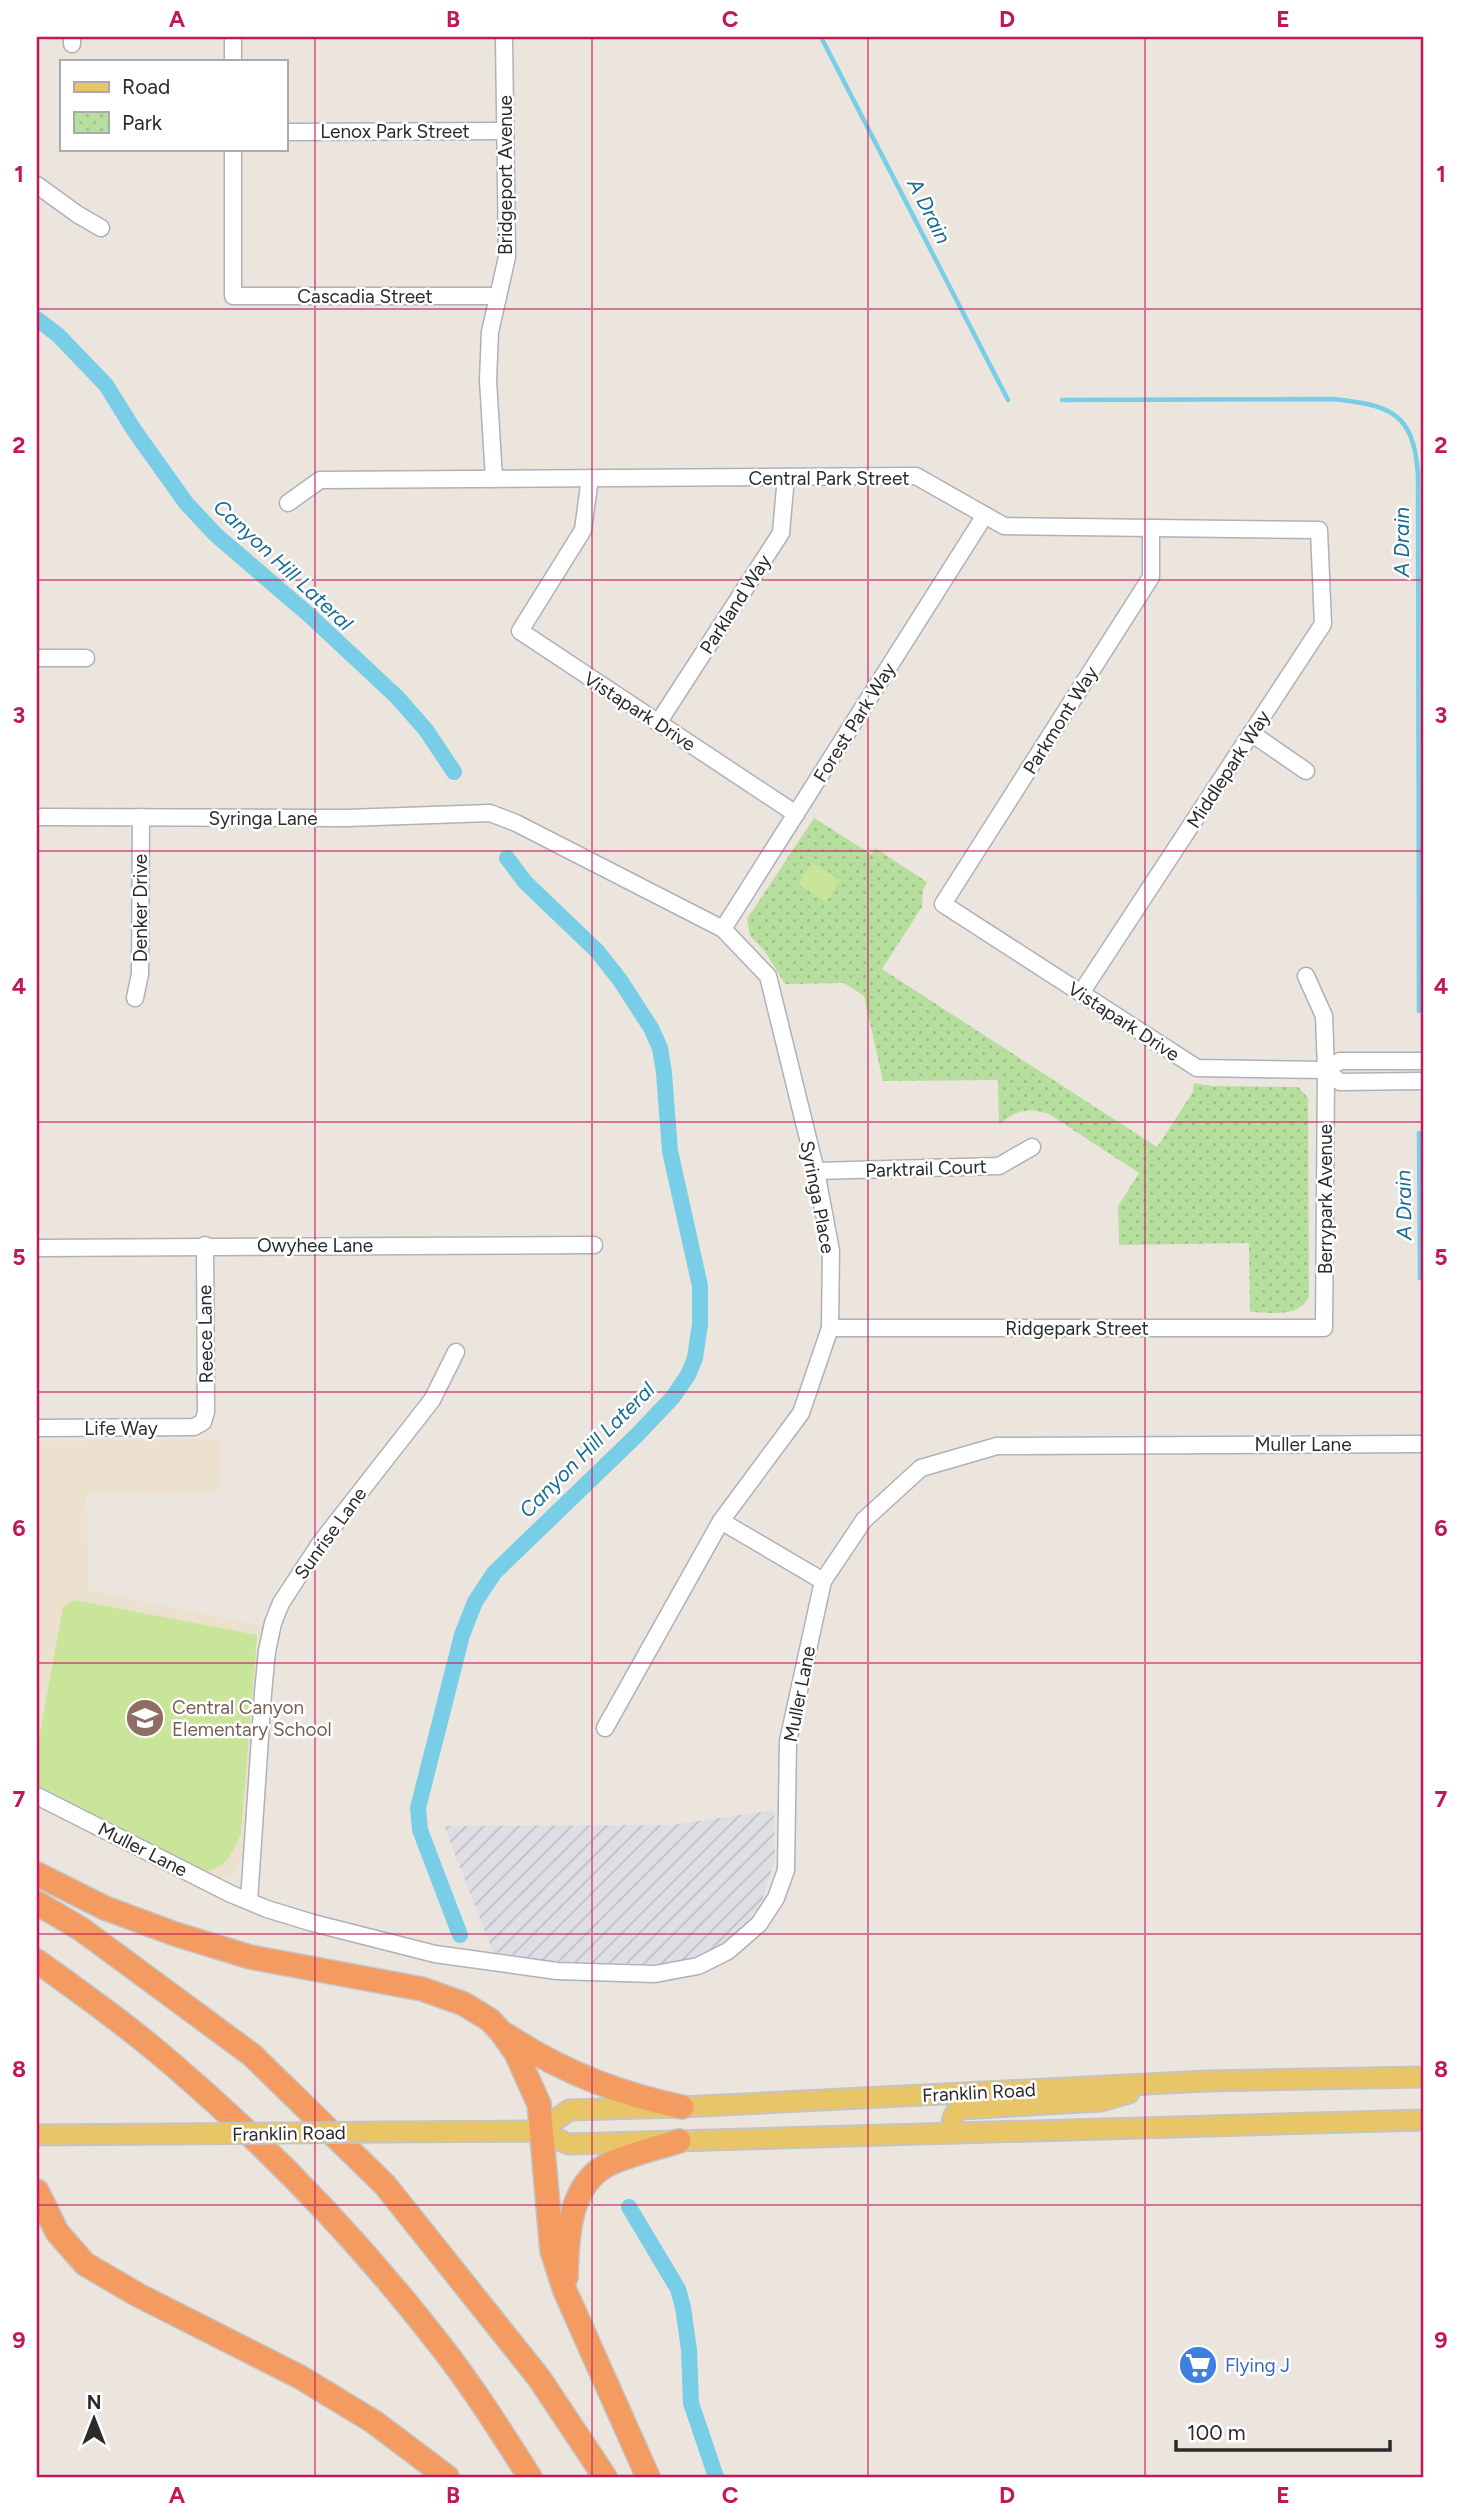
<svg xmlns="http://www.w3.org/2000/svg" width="1460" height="2514" font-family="Figtree,sans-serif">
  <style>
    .industrial { fill: url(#industrial-furrows) }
    .education { fill: #ece1ce }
    .park { fill: url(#park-dots) }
    .pitch { fill: #c8e59a }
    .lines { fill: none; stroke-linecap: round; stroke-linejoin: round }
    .stream { stroke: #78cde7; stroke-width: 4.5 }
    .canal { stroke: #78cde7; stroke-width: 16 }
    .minor-casing { stroke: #aeb1ba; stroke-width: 19 }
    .major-casing { stroke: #c4c4c4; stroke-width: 23 }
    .highway-casing { stroke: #c4c4c4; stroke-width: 26 }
    .minor { stroke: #fff; stroke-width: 16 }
    .major { stroke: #e8c567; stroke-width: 19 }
    .highway { stroke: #f49b61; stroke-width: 23 }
    .major-bridge-casing { stroke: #c4c4c4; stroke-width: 23; stroke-linecap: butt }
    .major-bridge { stroke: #e8c567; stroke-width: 19 }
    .grid { fill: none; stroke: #c2185b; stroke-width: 2; stroke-opacity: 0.55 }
    .labels { text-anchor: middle; stroke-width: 5; stroke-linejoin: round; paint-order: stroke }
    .street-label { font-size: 19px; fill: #2b2b2b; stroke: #fff }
    .education-label { font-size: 19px; fill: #785e54; stroke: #fff; text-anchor: start }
    .shop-label { font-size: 19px; fill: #366cbe; stroke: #fff; text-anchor: start }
    .water-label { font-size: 21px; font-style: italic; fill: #166d93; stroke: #fff }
    .neatline { fill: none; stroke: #c2185b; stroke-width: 2.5 }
    .grid-label { font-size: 23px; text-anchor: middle; font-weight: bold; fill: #c2185b }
  </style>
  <defs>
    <pattern id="industrial-furrows" width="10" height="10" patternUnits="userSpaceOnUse" patternTransform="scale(1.75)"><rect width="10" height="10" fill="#dfdee5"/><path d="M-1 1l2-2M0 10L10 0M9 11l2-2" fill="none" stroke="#c0bfc5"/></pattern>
    <pattern id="park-dots" width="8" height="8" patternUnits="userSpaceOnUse" patternTransform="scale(1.75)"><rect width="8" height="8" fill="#b6df9e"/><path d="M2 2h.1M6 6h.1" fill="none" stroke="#9dc088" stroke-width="1.8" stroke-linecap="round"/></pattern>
  </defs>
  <rect width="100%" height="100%" fill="#ece5de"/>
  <!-- industrial -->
  <polygon class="industrial" points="774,1810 775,1859 762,1901 750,1919 719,1946 700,1956 678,1962 644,1964 550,1961 493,1952 444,1826 671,1825"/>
  <!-- education -->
  <polygon class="education" points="220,1439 219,1492 87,1494 88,1590 264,1626 260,1647 242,1858 231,1875 220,1878 37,1789 37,1441"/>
  <!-- park -->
  <path class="park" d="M814,818L871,854L875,848L927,882L923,890L922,907L882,969L1157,1147L1193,1092L1194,1083L1212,1086L1298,1087L1308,1098L1309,1296C1300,1319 1270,1312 1250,1312L1249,1243L1119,1245L1118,1206L1139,1173L1049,1114C1028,1107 1015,1110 999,1125L998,1080L883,1081L864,996L844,983L785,984L764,950L750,936L747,919Z"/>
  <!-- pitch -->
  <g class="pitch">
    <polygon points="812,862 840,880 826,902 798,884"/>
    <path d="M74,1600L257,1635L241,1834C233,1852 227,1867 207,1871L37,1789V1749L63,1607Z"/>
  </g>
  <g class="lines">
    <!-- stream -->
    <g class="stream">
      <polyline points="821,37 1008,400"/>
      <path d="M1062,400L1332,399C1390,405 1414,412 1418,475L1419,1011"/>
      <polyline points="1419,1133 1420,1278"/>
    </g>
    <!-- canal -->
    <g class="canal">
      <polyline points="37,319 58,335 106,385 134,430 186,503 216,535 308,614 397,697 426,730 454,772"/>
      <polyline points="460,1935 420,1830 418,1808 462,1635 475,1602 494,1573 637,1435 673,1397 688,1375 695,1358 700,1324 700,1286 670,1151 664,1073 660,1048 651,1028 620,980 597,951 525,882 507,858"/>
      <polyline points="629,2207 678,2289 683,2307 689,2350 691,2403 716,2477"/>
    </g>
    <!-- minor casing -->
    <g class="minor-casing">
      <g id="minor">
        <polyline points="72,37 72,44"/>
        <polyline points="233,37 233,61"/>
        <polyline points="285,132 505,131"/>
        <polyline points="233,149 233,296 498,296"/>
        <polyline points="37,185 77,214 101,228"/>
        <polyline points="590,478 583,530 520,631 796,814"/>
        <polyline points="494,479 488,380 490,332 507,257 504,37"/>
        <polyline points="288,503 320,480 916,476 1004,526 1319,530 1323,624 1081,993"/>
        <polyline points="1151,528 1151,577 943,904 1197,1068 1326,1070 1340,1061 1423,1061"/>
        <polyline points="37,658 86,658"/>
        <polyline points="658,723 781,533 786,477"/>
        <polyline points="1251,733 1306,771"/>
        <polyline points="37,817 347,818 490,813 516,823 723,929 768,976 816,1171 831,1251 830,1328 801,1413 721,1521 605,1728"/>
        <polyline points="723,929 985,515"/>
        <polyline points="135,998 140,974 141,817"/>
        <polyline points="1326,1070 1340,1082 1423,1081"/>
        <polyline points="816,1171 999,1166 1032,1147"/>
        <polyline points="37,1248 594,1245"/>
        <polyline points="830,1328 1324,1328 1326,1070 1324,1016 1306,976"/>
        <polyline points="37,1428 194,1427 203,1422 206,1412 205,1245"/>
        <polyline points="721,1521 823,1581"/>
        <polyline points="37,1796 231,1894 267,1909 313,1923 435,1954 557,1971 655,1974 698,1966 728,1951 759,1924 776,1898 786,1870 788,1741 823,1581 864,1520 921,1468 997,1446 1423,1444"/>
        <polyline points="249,1901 263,1693 267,1651 273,1623 281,1603 321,1542 432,1400 456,1352"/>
      </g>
    </g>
    <!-- major casing -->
    <g class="major-casing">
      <g id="major">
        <polyline points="541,2131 569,2110 682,2107 1207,2081 1423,2077"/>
        <polyline points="385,2132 541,2131 568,2144 1423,2120"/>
        <path d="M952,2133C952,2122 951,2115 960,2109L1101,2101L1129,2093"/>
        <polyline points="37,2135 170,2134"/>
      </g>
    </g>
    <!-- highway casing -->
    <g class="highway-casing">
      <g id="highway">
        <polyline points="37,1874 105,1908 175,1934 250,1957 422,1989 464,2004 490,2020 502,2033 516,2053 539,2104 552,2251 565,2291 648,2477"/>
        <polyline points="37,1903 81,1929 252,2055 385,2185 539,2378 605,2477"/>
        <path d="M37,1961C83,1994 129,2027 172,2064C270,2148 361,2243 440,2345C473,2387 501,2432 530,2477"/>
        <path d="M508,2036C562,2072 619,2094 682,2107"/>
        <polyline points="37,2191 57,2232 85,2264 138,2295 300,2377 374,2422 447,2477"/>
        <path d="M566,2277C567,2239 568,2186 607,2165C627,2155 657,2148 679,2141"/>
      </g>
    </g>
    <!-- minor -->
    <use href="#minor" class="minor"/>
    <!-- major -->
    <use href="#major" class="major"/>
    <!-- highway -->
    <use href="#highway" class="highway"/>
    <!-- major-bridge casing -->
    <g class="major-bridge-casing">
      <polyline id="major-bridge" points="170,2134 385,2132"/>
    </g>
    <!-- major-bridge -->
    <use href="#major-bridge" class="major-bridge"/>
  </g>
  <!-- grid -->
  <path class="grid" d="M315,37V2477M592,37V2477M868,37V2477M1145,37V2477M37,309H1423M37,580H1423M37,851H1423M37,1122H1423M37,1392H1423M37,1663H1423M37,1934H1423M37,2205H1423"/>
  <!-- icons -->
  <defs>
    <g id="school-disc" transform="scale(2.0125)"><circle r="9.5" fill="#8d6e63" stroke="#fff"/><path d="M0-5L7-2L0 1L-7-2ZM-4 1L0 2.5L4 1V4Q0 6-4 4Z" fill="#fff"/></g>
    <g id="supermarket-disc" transform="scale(2.0125)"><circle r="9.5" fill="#3f7fe0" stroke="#fff"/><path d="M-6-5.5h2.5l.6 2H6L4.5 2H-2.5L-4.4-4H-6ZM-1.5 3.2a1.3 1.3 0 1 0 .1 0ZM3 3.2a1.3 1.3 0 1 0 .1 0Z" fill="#fff"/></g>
  </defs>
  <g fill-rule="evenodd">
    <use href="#school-disc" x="145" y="1718"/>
    <use href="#supermarket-disc" x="1198" y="2365"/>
  </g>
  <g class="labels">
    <!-- street labels -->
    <g class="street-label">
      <text x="395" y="138">Lenox Park Street</text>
      <text transform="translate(505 175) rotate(-90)" y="7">Bridgeport Avenue</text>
      <text x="365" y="303">Cascadia Street</text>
      <text x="829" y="485">Central Park Street</text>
      <text transform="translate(735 604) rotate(-57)" y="7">Parkland Way</text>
      <text transform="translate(640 711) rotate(33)" y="7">Vistapark Drive</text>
      <text transform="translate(1060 720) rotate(-58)" y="7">Parkmont Way</text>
      <text transform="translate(854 722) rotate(-58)" y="7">Forest Park Way</text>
      <text transform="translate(1228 769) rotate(-57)" y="7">Middlepark Way</text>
      <text x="263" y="825">Syringa Lane</text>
      <text transform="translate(140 908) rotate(-90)" y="7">Denker Drive</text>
      <text transform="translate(1124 1021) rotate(33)" y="7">Vistapark Drive</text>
      <text transform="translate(926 1168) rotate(-2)" y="7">Parktrail Court</text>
      <text transform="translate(818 1197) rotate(79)" y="7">Syringa Place</text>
      <text transform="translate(1325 1199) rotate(-90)" y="7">Berrypark Avenue</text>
      <text x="315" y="1252">Owyhee Lane</text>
      <text x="1077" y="1335">Ridgepark Street</text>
      <text transform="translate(205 1334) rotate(-91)" y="7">Reece Lane</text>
      <text x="121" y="1435">Life Way</text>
      <text x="1303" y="1451">Muller Lane</text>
      <text transform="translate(330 1533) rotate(-54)" y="7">Sunrise Lane</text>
      <text transform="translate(799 1694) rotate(-79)" y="7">Muller Lane</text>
      <text transform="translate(143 1849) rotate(27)" y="7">Muller Lane</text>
      <text transform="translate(979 2092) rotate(-3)" y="7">Franklin Road</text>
      <text transform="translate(289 2133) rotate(-1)" y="7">Franklin Road</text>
    </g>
    <!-- education labels -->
    <g class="education-label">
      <text x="172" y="1714">Central Canyon<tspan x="172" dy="22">Elementary School</tspan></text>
    </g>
    <!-- shop labels -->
    <g class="shop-label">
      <text x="1225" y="2372">Flying J</text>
    </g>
    <!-- water labels -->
    <g class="water-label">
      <text transform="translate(929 211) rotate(63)" y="7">A Drain</text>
      <text transform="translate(1402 542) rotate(-90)" y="7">A Drain</text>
      <text transform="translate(283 565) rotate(43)" y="7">Canyon Hill Lateral</text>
      <text transform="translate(1404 1205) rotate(-91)" y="7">A Drain</text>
      <text transform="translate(587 1450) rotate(-45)" y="7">Canyon Hill Lateral</text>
    </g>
  </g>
  <!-- border -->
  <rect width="1460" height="2514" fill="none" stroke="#ffffff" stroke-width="77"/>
  <!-- legend -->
  <rect x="60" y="60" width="228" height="91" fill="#ffffff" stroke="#aaaaaa" stroke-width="2"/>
  <rect x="74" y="82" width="35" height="10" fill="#e8c567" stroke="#aaaaaa" stroke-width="2"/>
  <text x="122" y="94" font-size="21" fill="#2b2b2b">Road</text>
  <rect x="74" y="112" width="35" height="21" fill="url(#park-dots)" stroke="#aaaaaa" stroke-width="2"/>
  <text x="122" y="130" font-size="21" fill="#2b2b2b">Park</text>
  <!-- north arrow -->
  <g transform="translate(94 2419)" stroke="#ffffff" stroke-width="5" paint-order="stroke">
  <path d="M0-5L12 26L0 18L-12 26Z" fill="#2b2b2b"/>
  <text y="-10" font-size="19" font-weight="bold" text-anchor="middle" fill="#2b2b2b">N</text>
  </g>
  <!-- scale -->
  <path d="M1176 2440v10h214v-10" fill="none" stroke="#2b2b2b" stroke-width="3.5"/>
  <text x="1187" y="2440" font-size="21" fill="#2b2b2b" stroke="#ffffff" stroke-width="5" paint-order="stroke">100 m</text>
  <rect x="38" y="38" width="1384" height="2438" class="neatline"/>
  <g class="grid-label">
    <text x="177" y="27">A</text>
    <text x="453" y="27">B</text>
    <text x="730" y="27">C</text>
    <text x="1007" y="27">D</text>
    <text x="1283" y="27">E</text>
    <text x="19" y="182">1</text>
    <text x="1441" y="182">1</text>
    <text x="19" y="453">2</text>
    <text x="1441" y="453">2</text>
    <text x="19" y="723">3</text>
    <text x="1441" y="723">3</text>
    <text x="19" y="994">4</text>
    <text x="1441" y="994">4</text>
    <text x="19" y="1265">5</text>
    <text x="1441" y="1265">5</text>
    <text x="19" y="1536">6</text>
    <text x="1441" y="1536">6</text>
    <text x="19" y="1807">7</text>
    <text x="1441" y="1807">7</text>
    <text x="19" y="2077">8</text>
    <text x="1441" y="2077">8</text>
    <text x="19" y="2348">9</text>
    <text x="1441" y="2348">9</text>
    <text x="177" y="2503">A</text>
    <text x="453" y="2503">B</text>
    <text x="730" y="2503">C</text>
    <text x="1007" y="2503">D</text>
    <text x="1283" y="2503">E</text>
  </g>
</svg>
